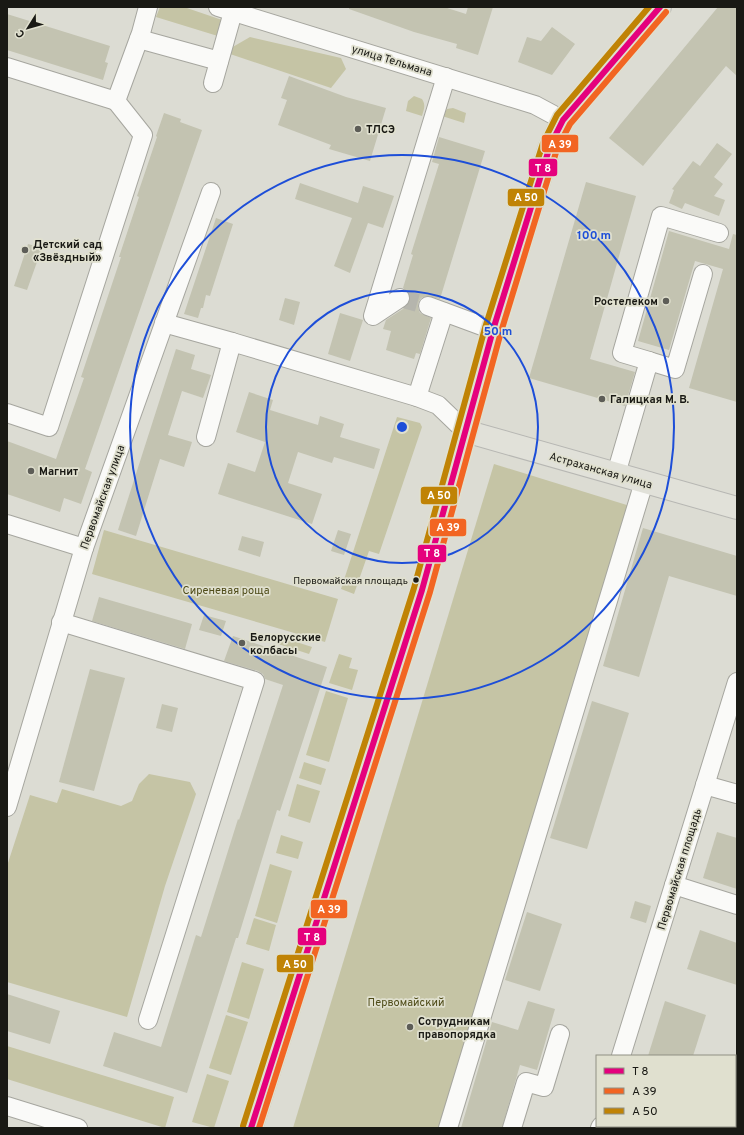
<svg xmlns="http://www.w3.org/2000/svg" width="744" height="1135" font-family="Overpass,sans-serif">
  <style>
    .green { fill: #c5c4a5 }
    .building { fill: #c3c3b1 }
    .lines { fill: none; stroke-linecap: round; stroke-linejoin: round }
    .minor-tunnel { stroke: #b5b5ad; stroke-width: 18; stroke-dasharray: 18 9; stroke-linecap: butt }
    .minor-casing { stroke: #a6a69f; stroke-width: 20 }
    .major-casing { stroke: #b7b7b3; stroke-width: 24 }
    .minor { stroke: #fafaf8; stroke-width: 18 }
    .major { stroke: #e1e1d9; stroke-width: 22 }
    .bus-1-casing { stroke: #e0e0cf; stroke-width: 9 }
    .bus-2-casing { stroke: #e0e0cf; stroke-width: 9 }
    .bus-3-casing { stroke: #e0e0cf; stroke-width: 9 }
    .bus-1 { stroke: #e5007d; stroke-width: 6 }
    .bus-2 { stroke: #f26522; stroke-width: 6 }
    .bus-3 { stroke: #c08305; stroke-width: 6 }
    .ring { fill: none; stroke: #1d4ed8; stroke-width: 2 }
    .poi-dot { fill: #5d5d57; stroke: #e0e0cf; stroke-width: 1.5 }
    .bus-dot { fill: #191914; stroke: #e0e0cf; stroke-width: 1.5 }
    .labels { text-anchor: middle; stroke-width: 3.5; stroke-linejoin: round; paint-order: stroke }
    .bus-label { font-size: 10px; fill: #191914; stroke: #e0e0cf; text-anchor: end }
    .street-label { font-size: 11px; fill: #191914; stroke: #e0e0cf }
    .poi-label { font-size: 11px; font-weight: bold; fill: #191914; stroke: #e0e0cf; text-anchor: start }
    .park-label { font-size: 11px; fill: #4f4c19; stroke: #e0e0cf }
    .centre { fill: #1d4ed8; stroke: #e0e0cf; stroke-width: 2 }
    .ring-label { font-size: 12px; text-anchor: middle; font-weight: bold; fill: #1d4ed8; stroke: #e0e0cf; stroke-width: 3.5; stroke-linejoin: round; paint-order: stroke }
    .line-badge { stroke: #e0e0cf; stroke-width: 1.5 }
    .badge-label { font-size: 11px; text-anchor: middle; font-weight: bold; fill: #fff }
  </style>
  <rect width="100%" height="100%" fill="#dcdcd3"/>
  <!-- green -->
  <g class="green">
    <polygon points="160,7 184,7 225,21 221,37 156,17"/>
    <polygon points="250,37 341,58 346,69 331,88 230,54 231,48"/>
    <path d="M414,96L422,99C426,105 424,109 422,116L406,111L408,101Z"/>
    <polygon points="453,108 466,113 464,123 442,116 447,109"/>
    <polygon points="397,417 420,423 422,427 379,554 369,551 354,594 341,589"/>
    <polygon points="494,464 630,506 442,1128 293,1128"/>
    <polygon points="104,530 338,599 325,642 92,574"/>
    <polygon points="281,637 312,647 309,654 278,644"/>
    <polygon points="339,654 352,658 349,668 358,670 352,690 329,683"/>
    <polygon points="326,691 348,698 329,762 306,755"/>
    <polygon points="304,762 326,769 321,785 299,778"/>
    <polygon points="149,774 190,782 196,794 165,886 127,1017 7,982 7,866 30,795 57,803 62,789 121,806 132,801 139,784"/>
    <polygon points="297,784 320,791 310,823 288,816"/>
    <polygon points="281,835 303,842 298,859 276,853"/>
    <polygon points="270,864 292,871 277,923 255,916"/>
    <polygon points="254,918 276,925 269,951 246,944"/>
    <polygon points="242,962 264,969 249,1019 227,1012"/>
    <polygon points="226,1015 248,1022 231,1075 209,1068"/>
    <polygon points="7,1046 174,1097 165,1128 7,1079"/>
    <polygon points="207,1074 229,1081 214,1128 192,1122"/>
  </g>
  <!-- building -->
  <g class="building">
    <polygon points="349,7 444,7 466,14 468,7 493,7 478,55 456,48 457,44 414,32 349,9"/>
    <polygon points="718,7 737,7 737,76 726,66 643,166 609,138"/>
    <polygon points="7,14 110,46 105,62 108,63 103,80 7,50"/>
    <polygon points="552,27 575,44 552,75 518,62 527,37 541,41"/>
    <polygon points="289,76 346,97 386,108 370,161 329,149 331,145 278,125 287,100 281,98"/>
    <polygon points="164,113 181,119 180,122 202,130 85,469 92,472 81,504 64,498 60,512 7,494 7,441 56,459 84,378 81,377 121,257 119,257 139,197 137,196 157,137 156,136"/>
    <polygon points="439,137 485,151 440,299 427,296 421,298 418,303 418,308 420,313 431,318 420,354 416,353 414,359 386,350 391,331 383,329 386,320 406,307 410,302 410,298 409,293 403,288 413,255 411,254 439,164 432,162"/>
    <polygon points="717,143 732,154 714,177 723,184 714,196 725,200 719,216 685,203 682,209 669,203 674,190 672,189 693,161 700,166"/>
    <polygon points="586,182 636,196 590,359 635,372 625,406 529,378"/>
    <polygon points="300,183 358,203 363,186 394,196 383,228 368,223 350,273 334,266 352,218 295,199"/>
    <polygon points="216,218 233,224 210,296 206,295 203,308 201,308 198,318 184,314"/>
    <polygon points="669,231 729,249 733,234 737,235 737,402 689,388 723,269 695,261 669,350 638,341"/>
    <polygon points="28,244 42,248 27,290 14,286"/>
    <polygon points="285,298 300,302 294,325 279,320"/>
    <polygon points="340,313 363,320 350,361 328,354"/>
    <polygon points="176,349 195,355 191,369 211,375 203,398 182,391 168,435 192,442 184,467 160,459 136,536 118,530"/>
    <polygon points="249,392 273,400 270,410 318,425 320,416 344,424 340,437 380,449 374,469 334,457 332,463 298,452 288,483 322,494 312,524 218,494 228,463 255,472 265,442 236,432"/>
    <polygon points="643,528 737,556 737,596 669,576 639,677 603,666"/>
    <polygon points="338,530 351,534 344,555 331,551"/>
    <polygon points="242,536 264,542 260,557 238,550"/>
    <polygon points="99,597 192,624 185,649 92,621"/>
    <polygon points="204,615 226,621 221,636 199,630"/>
    <polygon points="233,636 327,667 280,811 277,810 238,938 236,938 187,1093 103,1066 114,1032 161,1047 196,935 201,937 238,819 239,820 283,685 265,679 263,674 258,671 224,661"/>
    <polygon points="90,669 125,678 94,791 59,782"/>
    <polygon points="592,701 629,713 587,849 550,838"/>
    <polygon points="162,704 178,708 172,732 156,728"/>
    <polygon points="717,832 737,838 737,889 703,878"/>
    <polygon points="635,901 651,906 646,923 630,918"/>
    <polygon points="527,912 562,924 540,991 505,980"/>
    <polygon points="700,930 737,943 737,985 687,969"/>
    <polygon points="7,994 60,1011 50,1044 7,1031"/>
    <polygon points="528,1001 555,1009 537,1070 520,1065 502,1128 461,1128 492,1022 518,1030"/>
    <polygon points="665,1001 706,1015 693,1056 648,1056"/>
  </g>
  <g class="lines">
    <!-- minor-tunnel -->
    <polyline class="minor-tunnel" points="400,298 428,306"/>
    <!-- minor casing -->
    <g class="minor-casing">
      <g id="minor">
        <polyline points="218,7 535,105 563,120"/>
        <polyline points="139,39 219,61"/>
        <polyline points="7,67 116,101"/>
        <polyline points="213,83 233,12"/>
        <polyline points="400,298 373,316 446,77"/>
        <polyline points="428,306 493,330"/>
        <polyline points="164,323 232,342"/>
        <polyline points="649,361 622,353 661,216 719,233"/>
        <polyline points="417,397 444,312"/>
        <polyline points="7,413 49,427 143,135 116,101 141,33 148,7"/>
        <polyline points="206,437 232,342 417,397 438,405 465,431"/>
        <polyline points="616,474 649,361 675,369 703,274"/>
        <polyline points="7,524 84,548"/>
        <polyline points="61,622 255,681 148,1020"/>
        <polyline points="705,785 737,794"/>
        <polyline points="7,807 84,548 211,192"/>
        <polyline points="674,885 737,905"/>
        <polyline points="621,1056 737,682"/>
        <polyline points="7,1106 78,1128"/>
        <polyline points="448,1128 644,482"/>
        <polyline points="512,1128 526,1082 544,1087 560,1034"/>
        <polyline points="600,1128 601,1126"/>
      </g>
    </g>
    <!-- major casing -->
    <g class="major-casing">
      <g id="major">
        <polyline points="465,431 737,508"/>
        <polyline points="251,1128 422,590 493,330 550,146 563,120 660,7"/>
      </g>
    </g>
    <!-- minor -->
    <use href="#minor" class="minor"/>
    <!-- major -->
    <use href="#major" class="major"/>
    <!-- bus-1 casing -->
    <g class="bus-1-casing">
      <polyline id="bus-1" points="251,1128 422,590 493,330 550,146 563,120 660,7"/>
    </g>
    <!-- bus-2 casing -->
    <g class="bus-2-casing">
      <polyline id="bus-2" points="259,1128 430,592 501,332 557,149 570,124 666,12"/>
    </g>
    <!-- bus-3 casing -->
    <g class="bus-3-casing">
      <polyline id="bus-3" points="243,1126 414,588 485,328 543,143 557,115 649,7"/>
    </g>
    <!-- bus-1 -->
    <use href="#bus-1" class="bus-1"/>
    <!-- bus-2 -->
    <use href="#bus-2" class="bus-2"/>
    <!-- bus-3 -->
    <use href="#bus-3" class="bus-3"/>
  </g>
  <!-- distance rings -->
  <g class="ring">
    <circle cx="402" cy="427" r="136"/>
    <circle cx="402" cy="427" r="272"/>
  </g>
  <!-- markers -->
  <g class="poi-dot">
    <circle cx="358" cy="129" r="4"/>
    <circle cx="25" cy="250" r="4"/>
    <circle cx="666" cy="301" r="4"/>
    <circle cx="602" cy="399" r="4"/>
    <circle cx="31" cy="471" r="4"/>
    <circle cx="242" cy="643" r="4"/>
    <circle cx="410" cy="1027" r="4"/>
  </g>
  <circle class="bus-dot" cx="416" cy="580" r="3.5"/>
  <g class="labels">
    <!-- bus labels -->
    <g class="bus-label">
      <text x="408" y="584">Первомайская площадь</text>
    </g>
    <!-- street labels -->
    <g class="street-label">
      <text transform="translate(392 60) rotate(17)" y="4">улица Тельмана</text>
      <text transform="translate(601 470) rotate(16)" y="4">Астраханская улица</text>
      <text transform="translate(102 497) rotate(-70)" y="4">Первомайская улица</text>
      <text transform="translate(679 869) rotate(-73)" y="4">Первомайская площадь</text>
    </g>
    <!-- poi labels -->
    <g class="poi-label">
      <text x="366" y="133">ТЛСЭ</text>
      <text x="33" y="248">Детский сад<tspan x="33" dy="13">«Звёздный»</tspan></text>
      <text x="658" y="305" text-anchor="end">Ростелеком</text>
      <text x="610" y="403">Галицкая М. В.</text>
      <text x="39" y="475">Магнит</text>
      <text x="250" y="641">Белорусские<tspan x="250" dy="13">колбасы</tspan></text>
      <text x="418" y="1025">Сотрудникам<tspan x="418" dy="13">правопорядка</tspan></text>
    </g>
    <!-- park labels -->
    <g class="park-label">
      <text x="226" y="594">Сиреневая роща</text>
      <text x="406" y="1006">Первомайский</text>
    </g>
  </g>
  <circle cx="402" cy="427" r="6" class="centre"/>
  <g class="ring-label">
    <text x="594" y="239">100 m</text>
    <text x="498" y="335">50 m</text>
  </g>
  <g class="line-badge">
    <rect x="541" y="134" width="38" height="19" rx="4" fill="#f26522"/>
    <rect x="528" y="158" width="30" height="19" rx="4" fill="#e5007d"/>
    <rect x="507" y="188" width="38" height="19" rx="4" fill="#c08305"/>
    <rect x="420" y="486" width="38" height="19" rx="4" fill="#c08305"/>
    <rect x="429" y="518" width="38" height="19" rx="4" fill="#f26522"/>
    <rect x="417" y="544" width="30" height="19" rx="4" fill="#e5007d"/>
    <rect x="310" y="899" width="38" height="20" rx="4" fill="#f26522"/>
    <rect x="297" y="927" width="30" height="19" rx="4" fill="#e5007d"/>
    <rect x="276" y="954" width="38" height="19" rx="4" fill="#c08305"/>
  </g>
  <g class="badge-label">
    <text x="560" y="148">А 39</text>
    <text x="543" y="172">Т 8</text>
    <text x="526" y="201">А 50</text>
    <text x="439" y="499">А 50</text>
    <text x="448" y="531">А 39</text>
    <text x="432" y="557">Т 8</text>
    <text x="329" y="913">А 39</text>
    <text x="312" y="941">Т 8</text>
    <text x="295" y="968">А 50</text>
  </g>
  <!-- border -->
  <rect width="744" height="1135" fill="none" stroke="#191914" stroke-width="16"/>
  <!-- legend -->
  <rect x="596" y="1055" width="140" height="72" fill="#e0e0cf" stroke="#909084"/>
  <rect x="604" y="1068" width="20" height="6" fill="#e5007d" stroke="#909084"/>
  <text x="632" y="1075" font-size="12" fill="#191914">Т 8</text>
  <rect x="604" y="1088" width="20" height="6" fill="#f26522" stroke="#909084"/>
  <text x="632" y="1095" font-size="12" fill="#191914">А 39</text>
  <rect x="604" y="1108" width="20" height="6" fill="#c08305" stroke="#909084"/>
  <text x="632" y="1115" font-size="12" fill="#191914">А 50</text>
  <!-- north arrow -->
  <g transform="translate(28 28) rotate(233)" stroke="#e0e0cf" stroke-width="3" paint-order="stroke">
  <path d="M0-3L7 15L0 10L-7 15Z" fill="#191914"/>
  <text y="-6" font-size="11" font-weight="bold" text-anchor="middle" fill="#191914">С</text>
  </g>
</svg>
